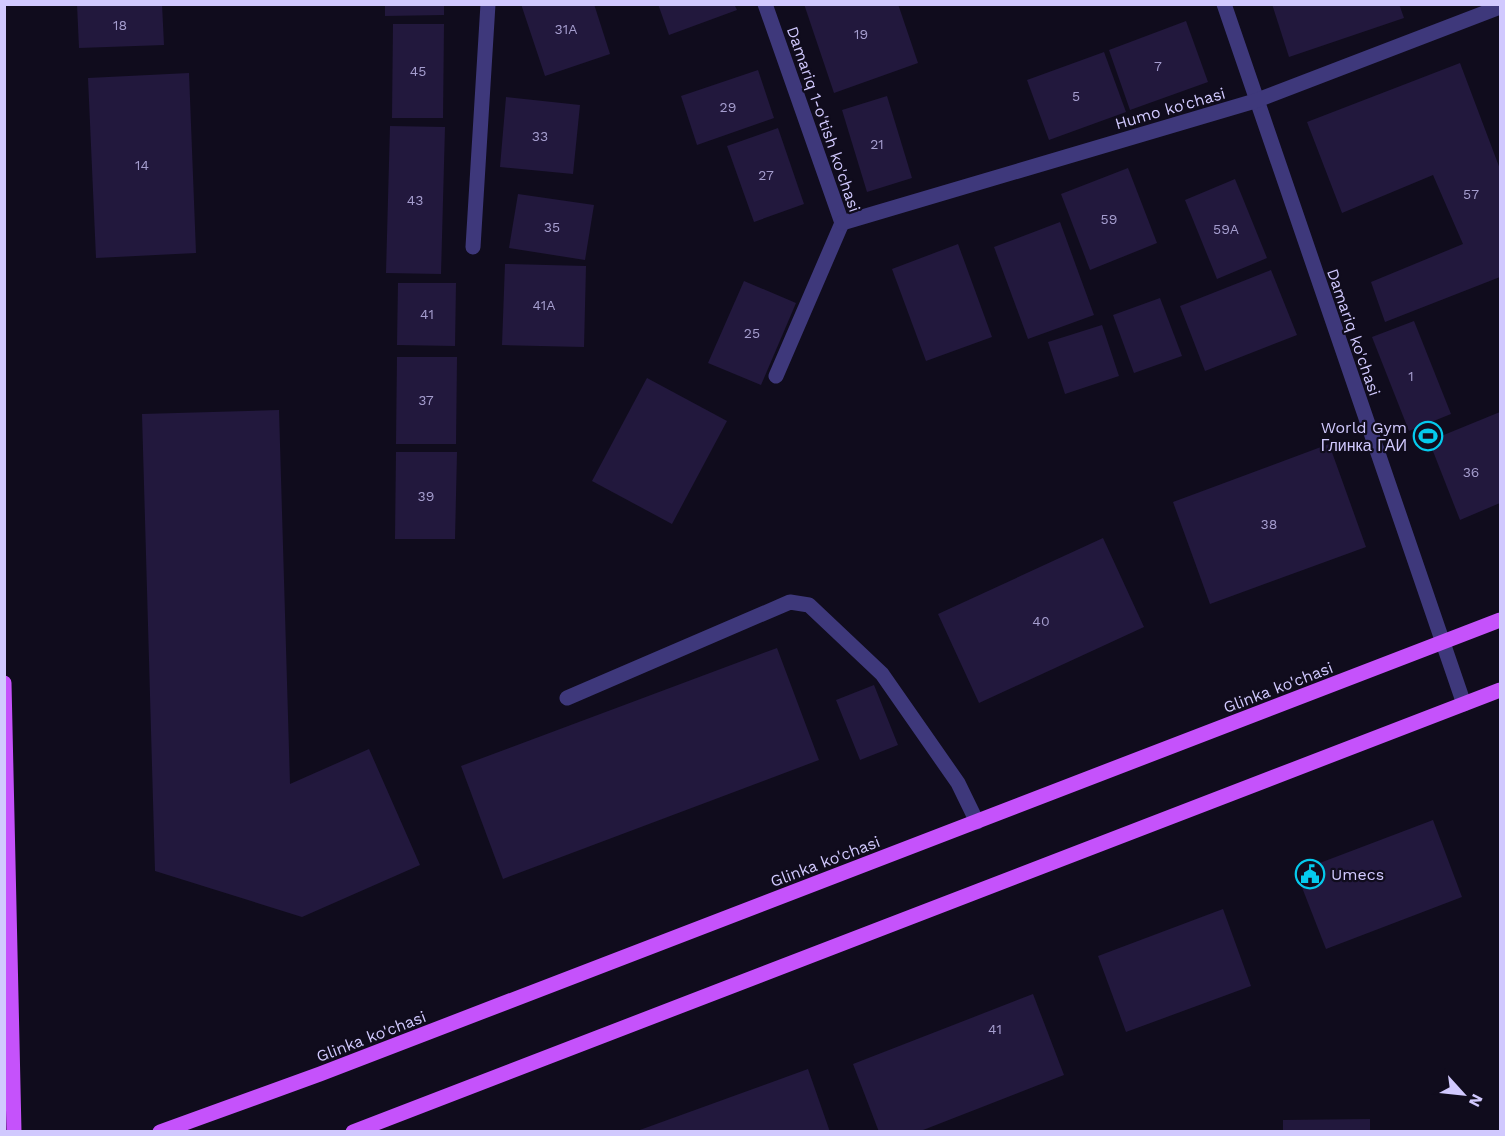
<svg xmlns="http://www.w3.org/2000/svg" width="1505" height="1136" font-family="'Work Sans',sans-serif">
  <style>
    .building { fill: #22183d }
    .lines { fill: none; stroke-linecap: round; stroke-linejoin: round }
    .minor { stroke: #3e387b; stroke-width: 15 }
    .major { stroke: #c552fb; stroke-width: 15 }
    .labels { text-anchor: middle; stroke-width: 4.5; stroke-linejoin: round; paint-order: stroke }
    .number-label { font-size: 14px; fill: #a59dce }
    .street-label { font-size: 16px; fill: #d1c9fe; stroke: #100c1d }
    .poi-label { font-size: 16px; fill: #d1c9fe; stroke: #100c1d; text-anchor: end }
  </style>
  <rect width="100%" height="100%" fill="#100c1d"/>
  <!-- building -->
  <g class="building">
    <polygon points="77,4 162,4 164,45 79,48"/>
    <polygon points="385,4 444,4 444,15 385,16"/>
    <polygon points="521,4 594,4 610,54 545,76"/>
    <polygon points="658,4 734,4 737,10 669,35"/>
    <polygon points="804,4 898,4 918,63 834,93"/>
    <polygon points="1272,4 1399,4 1404,18 1289,57"/>
    <polygon points="1186,21 1208,82 1130,110 1109,50"/>
    <polygon points="393,24 444,24 443,118 392,118"/>
    <polygon points="1104,52 1126,112 1049,140 1027,80"/>
    <polygon points="1460,63 1500,169 1500,277 1385,322 1371,282 1463,244 1433,175 1342,213 1307,122"/>
    <polygon points="758,70 774,118 697,145 681,96"/>
    <polygon points="189,73 196,253 96,258 88,78"/>
    <polygon points="887,96 912,178 867,192 842,110"/>
    <polygon points="506,97 580,105 573,174 500,167"/>
    <polygon points="390,126 445,127 441,274 386,273"/>
    <polygon points="778,128 804,204 754,222 727,146"/>
    <polygon points="1128,168 1157,243 1090,270 1061,194"/>
    <polygon points="1235,179 1267,258 1217,279 1185,200"/>
    <polygon points="518,194 594,205 585,260 509,248"/>
    <polygon points="1060,222 1094,315 1028,339 994,247"/>
    <polygon points="958,244 992,337 926,361 892,269"/>
    <polygon points="505,264 586,266 584,347 502,345"/>
    <polygon points="1271,270 1297,335 1205,371 1180,306"/>
    <polygon points="744,281 796,303 761,385 708,363"/>
    <polygon points="398,283 456,283 455,346 397,345"/>
    <polygon points="1160,298 1182,356 1134,373 1113,315"/>
    <polygon points="1414,321 1451,414 1409,431 1372,337"/>
    <polygon points="1102,325 1119,376 1065,394 1048,342"/>
    <polygon points="397,357 457,357 456,444 396,444"/>
    <polygon points="647,378 727,421 672,524 592,481"/>
    <polygon points="279,410 290,784 369,749 420,865 302,917 155,871 142,414"/>
    <polygon points="1500,412 1500,503 1460,520 1429,441"/>
    <polygon points="1329,444 1366,547 1210,604 1173,502"/>
    <polygon points="396,452 457,452 455,539 395,539"/>
    <polygon points="1103,538 1144,627 979,703 938,614"/>
    <polygon points="777,648 819,760 503,879 461,766"/>
    <polygon points="874,685 898,745 860,760 836,700"/>
    <polygon points="1433,820 1462,897 1326,949 1296,872"/>
    <polygon points="1223,909 1251,986 1126,1032 1098,956"/>
    <polygon points="1033,994 1064,1075 918,1132 879,1132 853,1064"/>
    <polygon points="808,1069 830,1132 637,1132 637,1131"/>
    <polygon points="1370,1119 1370,1132 1283,1132 1283,1120"/>
  </g>
  <g class="lines">
    <!-- minor -->
    <g class="minor">
      <polyline points="765,4 842,223 776,376"/>
      <polyline points="1224,4 1464,704"/>
      <polyline points="842,223 1255,101 1500,7"/>
      <polyline points="473,247 488,4"/>
      <polyline points="567,698 790,602 809,605 882,674 958,783 977,822"/>
    </g>
    <!-- major -->
    <g class="major">
      <polyline points="4,683 14,1132"/>
      <polyline points="160,1132 320,1074 1500,620"/>
      <polyline points="353,1132 1500,690"/>
    </g>
  </g>
  <!-- icons -->
  <defs>
    <g id="stadium-ring" transform="scale(1.5)"><circle r="9.5" fill="#100c1d" stroke="#05caed" stroke-width="1.5"/><path d="M0-5a6.5 5 0 1 0 0 10a6.5 5 0 1 0 0-10ZM-3.5-1.8h7v3.6h-7Z" fill="#05caed"/></g>
    <g id="civic-ring" transform="scale(1.5)"><circle r="9.5" fill="#100c1d" stroke="#05caed" stroke-width="1.5"/><path d="M-.6-6.5H3V-4.5H.6V-3L4-1V1h2V6H-6V1h2V-1L-.6-3ZM-1.2 2.5V6h2.4V2.5Z" fill="#05caed"/></g>
  </defs>
  <g fill-rule="evenodd">
    <use href="#stadium-ring" x="1428" y="436"/>
    <use href="#civic-ring" x="1310" y="874"/>
  </g>
  <g class="labels">
    <!-- number labels -->
    <g class="number-label">
      <text x="120" y="30">18</text>
      <text x="566" y="34">31A</text>
      <text x="861" y="39">19</text>
      <text x="1158" y="71">7</text>
      <text x="418" y="76">45</text>
      <text x="1076" y="101">5</text>
      <text x="728" y="112">29</text>
      <text x="540" y="141">33</text>
      <text x="877" y="149">21</text>
      <text x="142" y="170">14</text>
      <text x="766" y="180">27</text>
      <text x="1471" y="199">57</text>
      <text x="415" y="205">43</text>
      <text x="1109" y="224">59</text>
      <text x="552" y="232">35</text>
      <text x="1226" y="234">59A</text>
      <text x="544" y="310">41A</text>
      <text x="427" y="319">41</text>
      <text x="752" y="338">25</text>
      <text x="1411" y="381">1</text>
      <text x="426" y="405">37</text>
      <text x="1471" y="477">36</text>
      <text x="426" y="501">39</text>
      <text x="1269" y="529">38</text>
      <text x="1041" y="626">40</text>
      <text x="995" y="1034">41</text>
    </g>
    <!-- street labels -->
    <g class="street-label">
      <text transform="translate(1170 108) rotate(-16)" y="6">Humo ko'chasi</text>
      <text transform="translate(824 119) rotate(71)" y="6">Damariq 1-o'tish ko'chasi</text>
      <text transform="translate(1354 332) rotate(71)" y="6">Damariq ko'chasi</text>
      <text transform="translate(1278 687) rotate(-21)" y="6">Glinka ko'chasi</text>
      <text transform="translate(825 861) rotate(-21)" y="6">Glinka ko'chasi</text>
      <text transform="translate(371 1036) rotate(-21)" y="6">Glinka ko'chasi</text>
    </g>
    <!-- poi labels -->
    <g class="poi-label">
      <text x="1407" y="433">World Gym<tspan x="1407" dy="18">Глинка ГАИ</tspan></text>
      <text x="1331" y="880" text-anchor="start">Umecs</text>
    </g>
  </g>
  <!-- border -->
  <rect width="1505" height="1136" fill="none" stroke="#d1c9fe" stroke-width="12"/>
  <!-- north arrow -->
  <g transform="translate(1463 1094) rotate(117)" stroke="#100c1d" stroke-width="4.5" paint-order="stroke">
  <path d="M0-4.5L10 22L0 15L-10 22Z" fill="#d1c9fe"/>
  <text y="-9" font-size="16" font-weight="bold" text-anchor="middle" fill="#d1c9fe">N</text>
  </g>
</svg>
